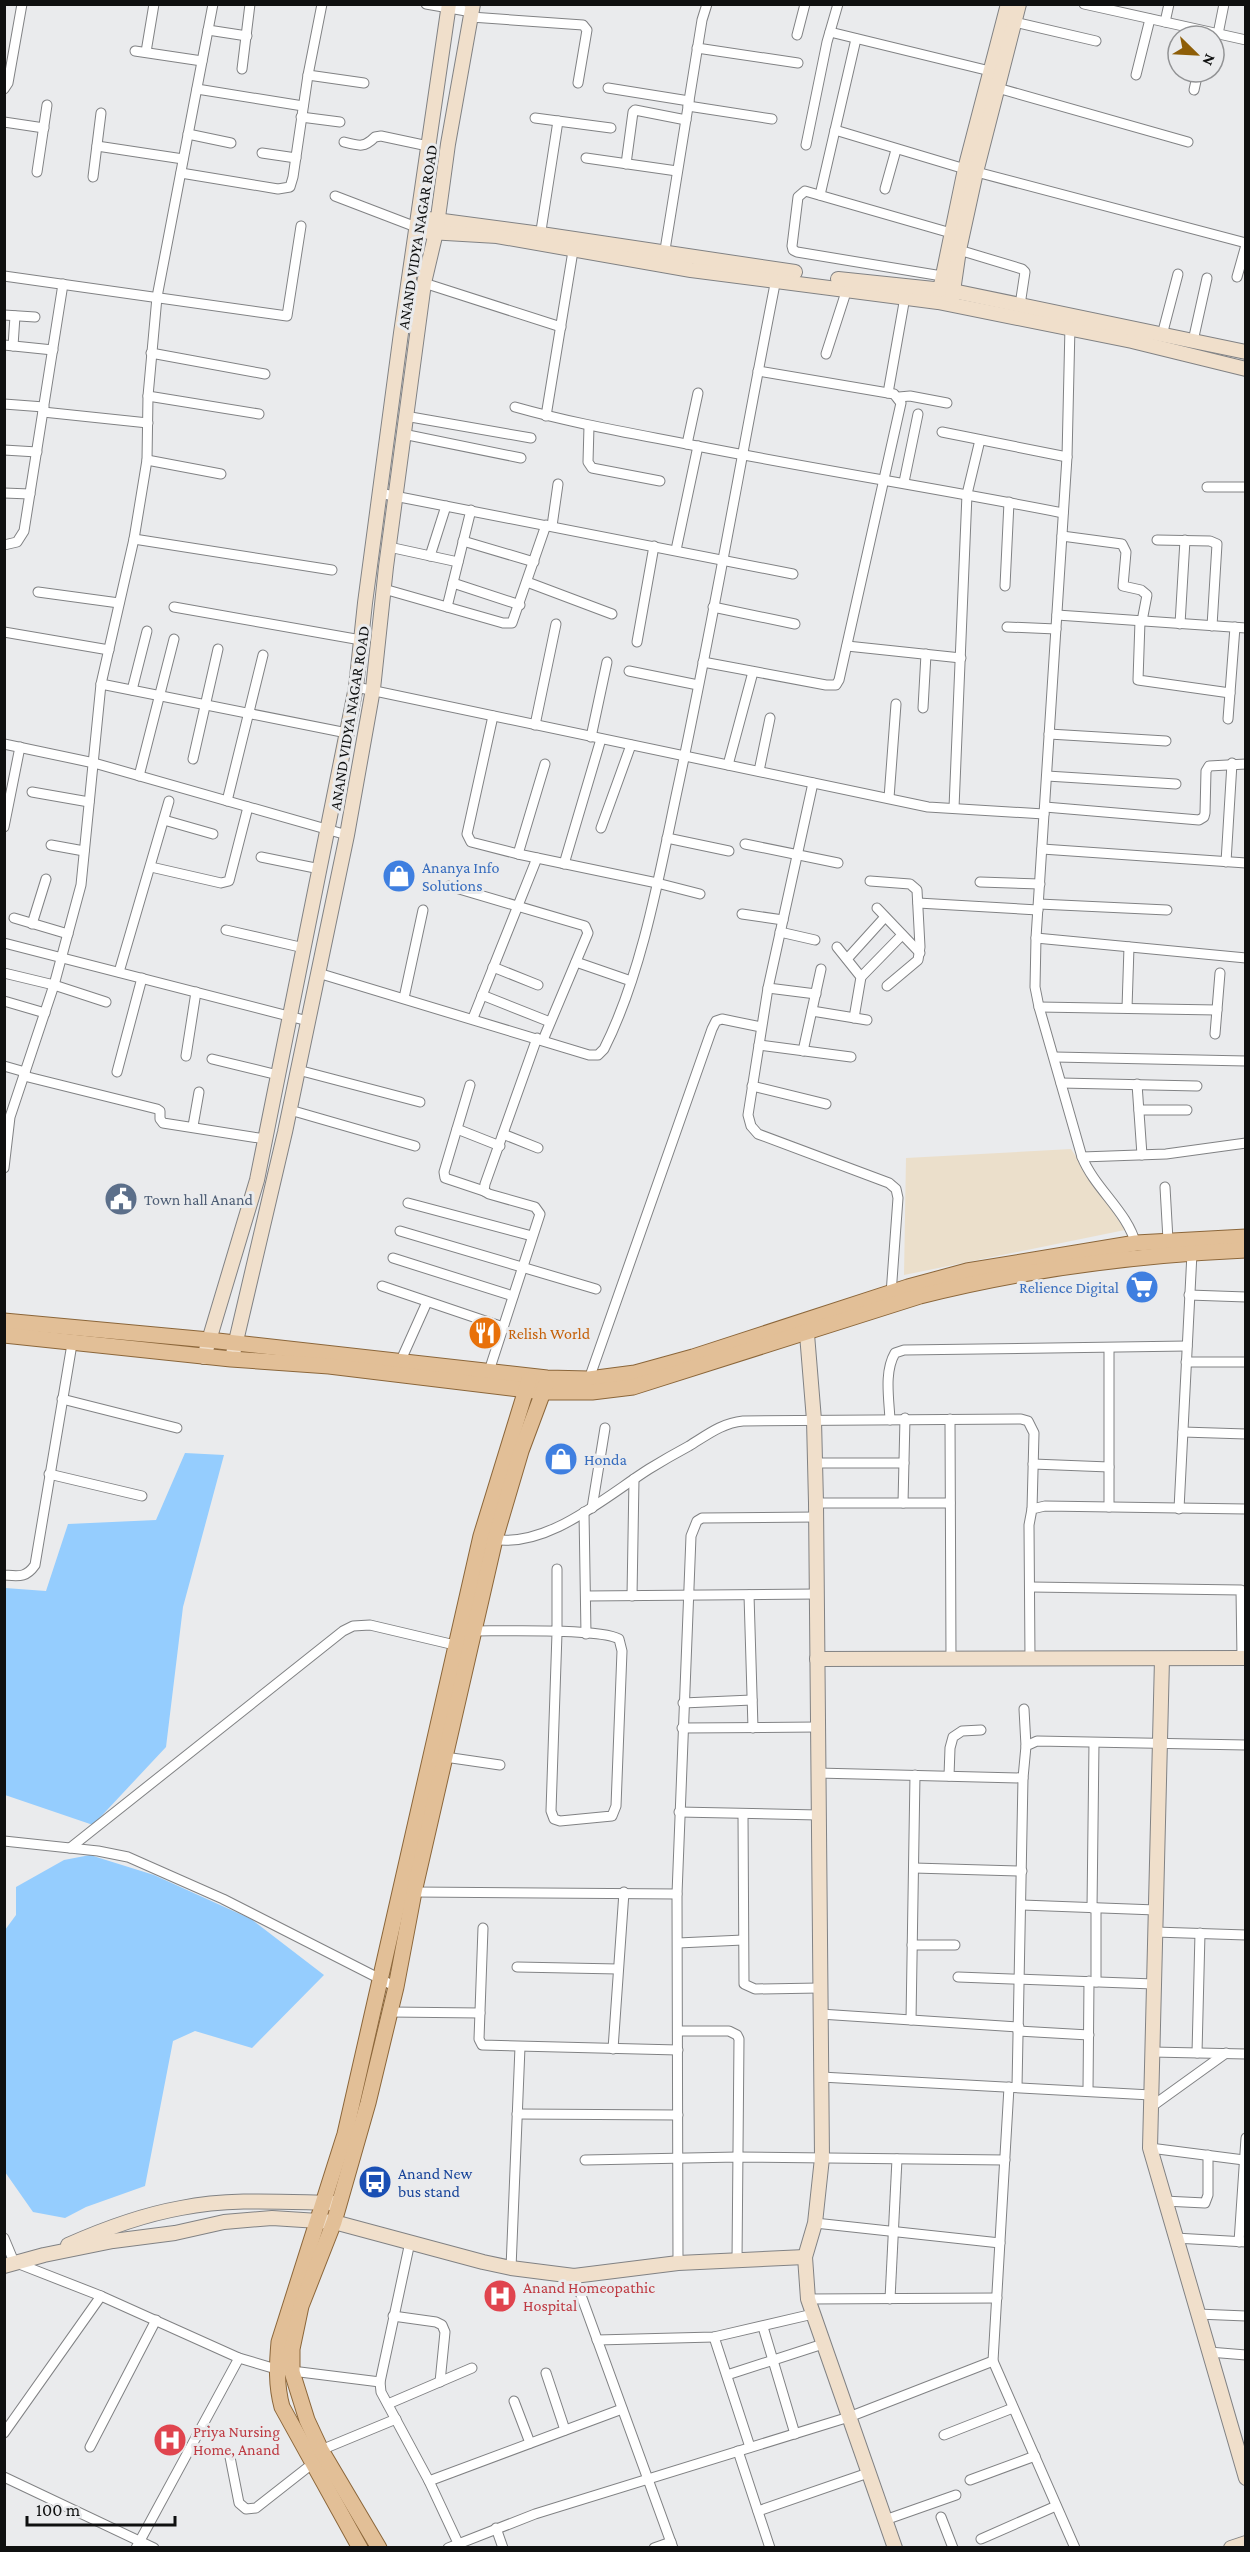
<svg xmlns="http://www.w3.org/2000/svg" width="1250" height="2552" font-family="'Crimson Pro',serif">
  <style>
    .education { fill: #ebdfcb }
    .water { fill: #95cdfe }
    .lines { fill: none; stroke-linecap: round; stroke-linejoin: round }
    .street-casing { stroke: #818284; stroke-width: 11 }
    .secondary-casing { stroke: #818284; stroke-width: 16 }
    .primary-casing { stroke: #8b663a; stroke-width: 17 }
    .street { stroke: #fff; stroke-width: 9 }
    .secondary { stroke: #f0dfcb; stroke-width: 14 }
    .primary { stroke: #e2bf97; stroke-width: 15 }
    .labels { text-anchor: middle; stroke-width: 6; stroke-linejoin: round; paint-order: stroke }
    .street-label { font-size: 16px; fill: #0f1010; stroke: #eaebed }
    .shop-label { font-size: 16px; fill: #366cbe; stroke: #eaebed; text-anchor: start }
    .service-label { font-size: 16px; fill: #4e5e75; stroke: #eaebed; text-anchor: start }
    .food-label { font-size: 16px; fill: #c56008; stroke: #eaebed; text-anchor: start }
    .transit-label { font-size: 16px; fill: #164399; stroke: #eaebed; text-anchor: start }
    .health-label { font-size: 16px; fill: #be3a42; stroke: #eaebed; text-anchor: start }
  </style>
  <rect width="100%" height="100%" fill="#eaebed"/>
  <!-- education -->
  <polygon class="education" points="1071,1149 1125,1230 904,1275 906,1158"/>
  <!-- water -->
  <g class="water">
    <polygon points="185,1453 224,1455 183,1607 166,1747 93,1825 5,1795 5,1588 46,1591 68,1524 156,1520"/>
    <polygon points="90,1855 154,1875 251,1919 324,1975 252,2048 195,2031 173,2041 145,2186 86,2207 65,2218 33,2212 5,2172 5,1930 16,1915 16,1887 64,1860"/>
  </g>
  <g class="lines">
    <!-- street casing -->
    <g class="street-casing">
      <g id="street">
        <polyline points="426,4 472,12"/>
        <polyline points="1084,4 1246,40"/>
        <polyline points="471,17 583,25 587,30 578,83"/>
        <polyline points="1014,22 1096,41"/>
        <polyline points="1165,22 1169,4"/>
        <polyline points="208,30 247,36"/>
        <polyline points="830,32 990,71"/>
        <polyline points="1218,34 1224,4"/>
        <polyline points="797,35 805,4"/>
        <polyline points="697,48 798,63"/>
        <polyline points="135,51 202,61"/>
        <polyline points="146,52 154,4"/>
        <polyline points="242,69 250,4"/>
        <polyline points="308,75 364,83"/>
        <polyline points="1136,75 1150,19"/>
        <polyline points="994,87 1188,142"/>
        <polyline points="608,88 689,101"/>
        <polyline points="4,89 8,83 22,4"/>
        <polyline points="197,89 303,106"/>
        <polyline points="1194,90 1198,72"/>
        <polyline points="688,106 772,119"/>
        <polyline points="301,117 340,122"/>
        <polyline points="535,118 611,128"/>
        <polyline points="4,122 44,128"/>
        <polyline points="835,130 965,169 1246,243"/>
        <polyline points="188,134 231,143"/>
        <path d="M344,142C359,146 364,148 375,137L381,136L428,146"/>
        <polyline points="806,145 827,42 838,4"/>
        <polyline points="97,146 183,159"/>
        <polyline points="262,153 296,158"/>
        <polyline points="586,158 677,171"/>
        <polyline points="626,164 633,112 635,110 686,120"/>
        <polyline points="37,172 47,105"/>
        <polyline points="181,173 278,189 290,187 293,177 308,75 322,4"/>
        <polyline points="93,177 101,113"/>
        <polyline points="885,189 896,150"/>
        <polyline points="820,195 856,39"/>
        <polyline points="335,196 416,227"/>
        <polyline points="540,237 558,121"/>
        <polyline points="959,250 1022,269 1025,272 1020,305"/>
        <polyline points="664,256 702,20 707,4"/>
        <polyline points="4,276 287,316 301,226"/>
        <polyline points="942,276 797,252 793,250 792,246 798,197 805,191 951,233"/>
        <polyline points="1237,277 1246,245"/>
        <polyline points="424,283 561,327"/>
        <polyline points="4,315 35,317"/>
        <path d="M1070,326L1067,457L1036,938L1035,987L1039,1007L1082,1157C1095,1189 1128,1212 1136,1245"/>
        <polyline points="1162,335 1178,274"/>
        <polyline points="1193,341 1207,278"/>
        <polyline points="4,345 53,350"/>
        <polyline points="13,346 15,316"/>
        <polyline points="151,353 265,374"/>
        <polyline points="826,354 847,289"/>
        <polyline points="888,393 905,297"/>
        <polyline points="148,396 259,414"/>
        <polyline points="899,397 910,396 947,403"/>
        <polyline points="4,404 44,407"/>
        <path d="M515,407C575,424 636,434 697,446C819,470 941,489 1063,513"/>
        <polyline points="43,412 148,423"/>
        <polyline points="405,416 531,438"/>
        <polyline points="546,416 573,251"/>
        <polyline points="589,426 588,462 592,468 660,481"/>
        <polyline points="942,432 1067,457"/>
        <polyline points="403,434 521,458"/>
        <polyline points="687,444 698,393"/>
        <polyline points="4,450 37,452"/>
        <polyline points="147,460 221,474"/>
        <polyline points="904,482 918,414"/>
        <polyline points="1207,487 1246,487"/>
        <polyline points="4,493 30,494"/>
        <polyline points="379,493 793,574"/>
        <polyline points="552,526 558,484"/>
        <polyline points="1062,536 1122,544 1126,552 1123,586 1141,590 1147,595 1142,621"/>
        <polyline points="134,539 332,570"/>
        <polyline points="1157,540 1210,541 1217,544 1212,626"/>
        <polyline points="463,541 534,562"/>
        <polyline points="4,545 17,542 24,531 63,284"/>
        <polyline points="389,547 458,562"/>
        <polyline points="676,550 698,446"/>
        <polyline points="430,556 446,506"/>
        <polyline points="527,582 612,614"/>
        <polyline points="453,583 520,605"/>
        <polyline points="1005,586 1009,502"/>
        <polyline points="384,589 503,623 512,623 546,525"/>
        <polyline points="38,592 119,603"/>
        <polyline points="174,607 361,640"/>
        <polyline points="447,607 471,510"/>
        <polyline points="713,607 795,624"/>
        <polyline points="1057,615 1246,628"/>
        <polyline points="1140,621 1138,680 1230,693"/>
        <polyline points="1180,624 1185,540"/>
        <polyline points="1007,627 1056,629"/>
        <polyline points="4,632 109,650"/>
        <polyline points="637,642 654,546"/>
        <polyline points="847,646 961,658"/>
        <polyline points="703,662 826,685 836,685 839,680 901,403 894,394 758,371"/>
        <polyline points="629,671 698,685"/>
        <polyline points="101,684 347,733"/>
        <polyline points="356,687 928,807 1044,814"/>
        <polyline points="132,690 147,631"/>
        <polyline points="923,708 926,654"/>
        <polyline points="493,716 467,834 471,842 518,854 657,883 700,894"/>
        <polyline points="1228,719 1235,627"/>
        <polyline points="535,725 556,624"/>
        <polyline points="1049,734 1166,741"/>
        <polyline points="591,737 607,662"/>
        <polyline points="4,744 94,763 347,835"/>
        <polyline points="193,759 218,649"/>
        <polyline points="728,765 753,672"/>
        <polyline points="759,771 770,718"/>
        <polyline points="139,776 174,639"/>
        <polyline points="1047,776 1176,784"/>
        <polyline points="813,783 768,988 748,1115 751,1126 758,1134 889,1183 896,1189 898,1198 891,1294"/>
        <polyline points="32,792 89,802"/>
        <polyline points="889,798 896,704"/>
        <polyline points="227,801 263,655"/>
        <polyline points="1045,807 1199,820 1204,817 1205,813 1206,771 1209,766 1246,764"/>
        <polyline points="954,808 967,494 980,440"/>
        <polyline points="164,820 213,834"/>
        <polyline points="4,827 20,747"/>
        <polyline points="601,828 631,745"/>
        <polyline points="667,838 729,851"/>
        <polyline points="745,844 838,863"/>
        <polyline points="51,845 84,851"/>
        <polyline points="1042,849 1246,863"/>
        <polyline points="518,854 545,764"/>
        <polyline points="261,857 320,869"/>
        <polyline points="1226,862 1232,763"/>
        <polyline points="564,864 601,739"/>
        <polyline points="151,867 221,883 229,881 248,807"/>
        <polyline points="870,881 910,884 917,890 920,947 918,960 887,986"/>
        <polyline points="980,882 1040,884"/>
        <polyline points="449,886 585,926 588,933 543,1040"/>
        <polyline points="918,903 1038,910"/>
        <polyline points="1039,904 1167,910"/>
        <polyline points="877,908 920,953"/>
        <polyline points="742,914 783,920"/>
        <polyline points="14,918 68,934"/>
        <polyline points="32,924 46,879"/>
        <polyline points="226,930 304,948"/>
        <polyline points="780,932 815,940"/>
        <polyline points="1036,938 1246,958"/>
        <polyline points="4,943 308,1021"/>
        <polyline points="837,947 861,977 854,1018"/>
        <polyline points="847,959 885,917"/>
        <polyline points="576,962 631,981"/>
        <polyline points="493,967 538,985"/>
        <polyline points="119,972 169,801"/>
        <polyline points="4,973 54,985 106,1002"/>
        <path d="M318,973L589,1055H598L604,1049C641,976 659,877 676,796C713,625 742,451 776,279"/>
        <polyline points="861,977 902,935"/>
        <polyline points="768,988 816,994"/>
        <polyline points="482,995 550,1022"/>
        <polyline points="404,998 423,910"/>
        <polyline points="4,1001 45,1013"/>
        <polyline points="1039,1007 1217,1010"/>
        <polyline points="1127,1008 1129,947"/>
        <polyline points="812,1011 867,1020"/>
        <polyline points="473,1018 537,858"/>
        <polyline points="1215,1034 1220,973"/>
        <polyline points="759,1045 851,1057"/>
        <polyline points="803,1051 821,969"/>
        <polyline points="186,1056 196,992"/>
        <polyline points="1055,1057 1246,1061"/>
        <polyline points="212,1059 278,1075"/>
        <polyline points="4,1066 25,1072"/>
        <polyline points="298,1070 420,1102"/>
        <polyline points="117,1072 142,978"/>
        <polyline points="24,1076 157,1109 160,1111 160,1119 163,1123 265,1139"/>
        <polyline points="1061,1083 1197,1086"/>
        <polyline points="1137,1084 1142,1155"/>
        <polyline points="470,1085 444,1172 445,1178 484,1191"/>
        <polyline points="752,1086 826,1104"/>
        <polyline points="290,1110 415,1146"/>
        <polyline points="1139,1110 1187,1110"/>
        <polyline points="193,1126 199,1092"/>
        <polyline points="457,1129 500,1146"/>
        <polyline points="503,1134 538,1148"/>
        <polyline points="1082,1157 1166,1154 1246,1143"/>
        <polyline points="4,1168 10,1117 54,985 81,885 101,684 134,539 147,460 148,396 157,297 213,4"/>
        <polyline points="1165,1187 1168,1240"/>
        <polyline points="408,1203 532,1236"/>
        <polyline points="400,1231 596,1289"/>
        <polyline points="393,1258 513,1296"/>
        <polyline points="382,1286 503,1327"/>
        <polyline points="1189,1295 1246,1297"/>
        <polyline points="1109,1348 1109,1507"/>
        <polyline points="401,1360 427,1302"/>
        <polyline points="1186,1362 1246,1362"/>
        <polyline points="489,1371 540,1214 535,1207 489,1194 484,1191 485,1184 537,1038"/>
        <polyline points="589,1379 712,1029 716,1021 722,1019 761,1027"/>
        <polyline points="62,1399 177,1428"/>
        <polyline points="950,1419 951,1659"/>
        <path d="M890,1420C889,1398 884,1372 895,1353L904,1350L1187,1346"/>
        <polyline points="1183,1432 1246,1434"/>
        <polyline points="815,1463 904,1463"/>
        <polyline points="1033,1464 1109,1467"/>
        <polyline points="49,1474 142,1496"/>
        <polyline points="816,1503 950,1503"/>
        <polyline points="903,1503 905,1418"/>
        <polyline points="592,1508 605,1428"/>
        <polyline points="1179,1509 1192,1253"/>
        <polyline points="584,1512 586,1634"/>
        <path d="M492,1539C547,1549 605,1497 649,1469C662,1461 676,1453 689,1446C707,1435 722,1423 743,1421L1021,1419L1028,1421L1034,1433L1032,1509"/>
        <path d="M4,1575C19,1576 26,1578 35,1565L72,1344"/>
        <polyline points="1031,1587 1241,1590 1242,1658"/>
        <polyline points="749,1595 753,1728"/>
        <polyline points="586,1596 817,1594"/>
        <polyline points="632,1596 634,1479"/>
        <path d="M470,1630L474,1631C502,1631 600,1628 619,1639L622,1651L616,1806L612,1816L560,1821L554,1819L551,1811L557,1633V1569"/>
        <polyline points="1030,1659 1029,1525 1032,1509 1045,1506 1246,1509"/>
        <polyline points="683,1703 752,1700"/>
        <polyline points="1024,1709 1026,1746"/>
        <polyline points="682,1728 817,1727"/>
        <polyline points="445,1757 500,1765"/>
        <polyline points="817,1773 1023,1778"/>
        <polyline points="949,1776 950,1748 953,1737 962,1731 981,1730"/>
        <polyline points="679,1812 818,1815"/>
        <polyline points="743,1814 744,1984 755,1989 819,1988"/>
        <polyline points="4,1841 98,1851 128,1857 223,1899 396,1987"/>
        <polyline points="70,1848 343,1631 353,1626 370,1625 459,1646"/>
        <polyline points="914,1868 1022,1871"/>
        <polyline points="414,1892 677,1894"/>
        <polyline points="1022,1905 1156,1910"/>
        <polyline points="1092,1908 1094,1743"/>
        <polyline points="483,1928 479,2039 482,2045 678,2050"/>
        <polyline points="1155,1932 1246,1935"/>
        <polyline points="678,1943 743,1940"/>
        <polyline points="912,1945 955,1945"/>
        <polyline points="517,1967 618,1969"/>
        <polyline points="958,1977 1154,1984"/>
        <polyline points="1096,1982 1096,1908"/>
        <polyline points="390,2012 480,2013"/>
        <polyline points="820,2014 1019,2027"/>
        <polyline points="911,2020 915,1775"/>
        <polyline points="678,2031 729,2031 737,2035 739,2039 737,2260"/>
        <polyline points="1018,2031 1089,2035"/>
        <polyline points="613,2049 624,1892"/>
        <polyline points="1152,2052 1246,2054"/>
        <polyline points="1197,2053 1200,1933"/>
        <polyline points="821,2077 1151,2095"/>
        <polyline points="1009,2087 993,2361 1075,2548"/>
        <polyline points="1017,2087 1023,1778 1026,1746 1037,1741 1246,1745"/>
        <polyline points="1088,2091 1089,1981"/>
        <polyline points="1151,2107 1226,2053"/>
        <polyline points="517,2114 678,2115"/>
        <polyline points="1150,2148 1244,2160"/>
        <polyline points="585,2160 738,2157 1005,2160"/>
        <polyline points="1164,2201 1205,2203 1208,2195 1208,2155"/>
        <polyline points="815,2223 1000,2243"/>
        <polyline points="4,2238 14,2262 101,2296 239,2358 276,2369 380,2382"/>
        <polyline points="1175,2238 1246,2242"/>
        <polyline points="410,2242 380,2382 381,2392 429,2481 458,2543"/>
        <polyline points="1239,2242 1246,2138"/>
        <polyline points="678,2263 677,1894 691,1536 697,1521 702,1518 816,1517"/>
        <polyline points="511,2268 520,2047"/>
        <polyline points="574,2276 673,2548"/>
        <polyline points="808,2299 997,2298"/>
        <polyline points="890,2299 897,2159"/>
        <polyline points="1197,2314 1246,2316"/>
        <polyline points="393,2316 436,2322 442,2325 445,2332 440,2382"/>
        <polyline points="763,2327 795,2434"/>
        <polyline points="714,2337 750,2447"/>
        <polyline points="597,2340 714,2337 813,2314"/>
        <polyline points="1209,2352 1246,2355"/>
        <polyline points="546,2373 565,2430"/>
        <polyline points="727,2375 823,2344"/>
        <polyline points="514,2401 530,2443"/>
        <polyline points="388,2404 472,2368"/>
        <polyline points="4,2433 101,2296"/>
        <polyline points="944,2435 1013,2408"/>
        <polyline points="90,2447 156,2320"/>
        <polyline points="321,2450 396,2419"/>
        <polyline points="738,2451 770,2548"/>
        <polyline points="230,2457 239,2503 246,2509 256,2508 312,2464"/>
        <polyline points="4,2477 154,2548"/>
        <polyline points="970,2480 1035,2456"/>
        <polyline points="429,2481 622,2409"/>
        <polyline points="758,2511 868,2473"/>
        <polyline points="941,2517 953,2548"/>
        <polyline points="885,2520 956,2495"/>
        <polyline points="496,2528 503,2548"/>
        <polyline points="981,2539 1056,2506"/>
        <polyline points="136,2548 239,2358"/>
        <polyline points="448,2548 535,2514 849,2417 993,2361"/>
        <polyline points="654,2548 671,2542"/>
      </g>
    </g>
    <!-- secondary casing -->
    <g class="secondary-casing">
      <g id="secondary">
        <polyline points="428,219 541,234 795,272"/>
        <polyline points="429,232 497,236 691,270 938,302 1132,341 1246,369"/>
        <polyline points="838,279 953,291 1246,352"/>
        <polyline points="940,290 965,169 1008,4"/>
        <polyline points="952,298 959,250 976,172 1019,4"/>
        <polyline points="806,1322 814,1420 816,1503 822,2158 815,2223 805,2257 808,2299 895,2548"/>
        <polyline points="233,1354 285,1132 347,835 373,689 386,567 424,283 436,232 448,144 473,4"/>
        <polyline points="204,1357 257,1180 356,687 365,603 401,333 449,4"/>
        <polyline points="817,1659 1246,1658"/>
        <polyline points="1162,1659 1150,2148 1246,2478"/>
        <path d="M68,2245C104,2229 142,2215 181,2208C231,2198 283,2202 333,2203"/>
        <polyline points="4,2266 44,2255 113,2241 175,2233 224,2222 272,2218 334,2222 483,2262 511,2268 574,2276 678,2263 805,2257"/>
        <polyline points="1231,2548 1246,2543"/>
      </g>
    </g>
    <!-- primary casing -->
    <g class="primary-casing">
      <g id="primary">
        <polyline points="4,1321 209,1340 547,1378 589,1379 635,1373 693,1357 908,1287 967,1271 1136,1243 1246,1237"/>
        <path d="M4,1335L231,1359L329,1366L543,1392H592L633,1387L920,1296C1026,1269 1136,1255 1246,1250"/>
        <path d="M360,2548L282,2407C276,2385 277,2365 279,2342L345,2134L481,1536L529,1380"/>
        <polyline points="379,2548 321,2450 307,2420 292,2372 292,2349 301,2306 334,2222 368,2103 396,1987 414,1892 495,1539 521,1451 546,1384"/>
      </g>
    </g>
    <!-- street -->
    <use href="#street" class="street"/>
    <!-- secondary -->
    <use href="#secondary" class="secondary"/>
    <!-- primary -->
    <use href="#primary" class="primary"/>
  </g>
  <!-- icons -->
  <defs>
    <g id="shop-disc" transform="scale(1.725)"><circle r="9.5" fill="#3f7fe0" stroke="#eaebed"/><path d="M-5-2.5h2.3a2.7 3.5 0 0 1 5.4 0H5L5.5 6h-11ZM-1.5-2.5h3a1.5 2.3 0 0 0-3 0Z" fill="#fff"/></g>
    <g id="civic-disc" transform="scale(1.725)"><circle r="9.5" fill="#5c6f8a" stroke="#eaebed"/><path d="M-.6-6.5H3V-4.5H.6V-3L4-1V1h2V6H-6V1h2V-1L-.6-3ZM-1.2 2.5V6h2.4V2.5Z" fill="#fff"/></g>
    <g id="supermarket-disc" transform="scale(1.725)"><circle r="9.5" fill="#3f7fe0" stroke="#eaebed"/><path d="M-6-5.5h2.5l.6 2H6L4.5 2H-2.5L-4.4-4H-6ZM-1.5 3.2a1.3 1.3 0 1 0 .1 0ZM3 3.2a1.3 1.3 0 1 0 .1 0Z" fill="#fff"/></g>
    <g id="restaurant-disc" transform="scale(1.725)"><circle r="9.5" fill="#e8710a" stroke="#eaebed"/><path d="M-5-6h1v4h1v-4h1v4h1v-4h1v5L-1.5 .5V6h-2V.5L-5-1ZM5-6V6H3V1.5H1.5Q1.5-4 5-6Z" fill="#fff"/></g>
    <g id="bus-disc" transform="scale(1.725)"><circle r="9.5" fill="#1a4fb4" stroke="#eaebed"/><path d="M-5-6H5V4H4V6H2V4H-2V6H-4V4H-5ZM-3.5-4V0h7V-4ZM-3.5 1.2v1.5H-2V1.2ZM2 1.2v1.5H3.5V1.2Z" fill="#fff"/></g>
    <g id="hospital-disc" transform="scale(1.725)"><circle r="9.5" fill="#e0444e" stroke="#eaebed"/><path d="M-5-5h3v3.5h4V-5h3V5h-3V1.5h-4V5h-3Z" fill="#fff"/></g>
  </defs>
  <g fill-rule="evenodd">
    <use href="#shop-disc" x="399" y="876"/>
    <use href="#civic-disc" x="121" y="1199"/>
    <use href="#supermarket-disc" x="1142" y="1287"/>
    <use href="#restaurant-disc" x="485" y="1333"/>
    <use href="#shop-disc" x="561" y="1459"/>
    <use href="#bus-disc" x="375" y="2182"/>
    <use href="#hospital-disc" x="500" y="2296"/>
    <use href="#hospital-disc" x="170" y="2440"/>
  </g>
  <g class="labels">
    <!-- street labels -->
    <g class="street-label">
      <text transform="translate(417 237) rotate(-81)" y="6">ANAND VIDYA NAGAR ROAD</text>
      <text transform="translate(349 718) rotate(-81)" y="6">ANAND VIDYA NAGAR ROAD</text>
    </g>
    <!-- shop labels -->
    <g class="shop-label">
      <text x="422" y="873">Ananya Info<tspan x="422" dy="18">Solutions</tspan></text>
      <text x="1119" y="1293" text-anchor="end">Relience Digital</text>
      <text x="584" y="1465">Honda</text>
    </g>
    <!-- service labels -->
    <g class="service-label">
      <text x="144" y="1205">Town hall Anand</text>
    </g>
    <!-- food labels -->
    <g class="food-label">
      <text x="508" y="1339">Relish World</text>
    </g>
    <!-- transit labels -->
    <g class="transit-label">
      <text x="398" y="2179">Anand New<tspan x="398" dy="18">bus stand</tspan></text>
    </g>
    <!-- health labels -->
    <g class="health-label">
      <text x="523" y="2293">Anand Homeopathic<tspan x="523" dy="18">Hospital</tspan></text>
      <text x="193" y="2437">Priya Nursing<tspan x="193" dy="18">Home, Anand</tspan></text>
    </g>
  </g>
  <!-- border -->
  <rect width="1250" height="2552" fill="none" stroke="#0f1010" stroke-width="12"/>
  <!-- north arrow -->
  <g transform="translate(1196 54) rotate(114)"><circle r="28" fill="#eaebed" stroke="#929395" stroke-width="1.5"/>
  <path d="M0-4.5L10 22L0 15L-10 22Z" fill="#8e5e08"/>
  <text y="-9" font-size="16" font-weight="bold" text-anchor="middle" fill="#0f1010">N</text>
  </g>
  <!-- scale -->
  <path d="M27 2516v9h148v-9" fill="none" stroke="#0f1010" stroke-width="3"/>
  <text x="36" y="2516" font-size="18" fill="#0f1010" stroke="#eaebed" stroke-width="4.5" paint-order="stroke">100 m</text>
</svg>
